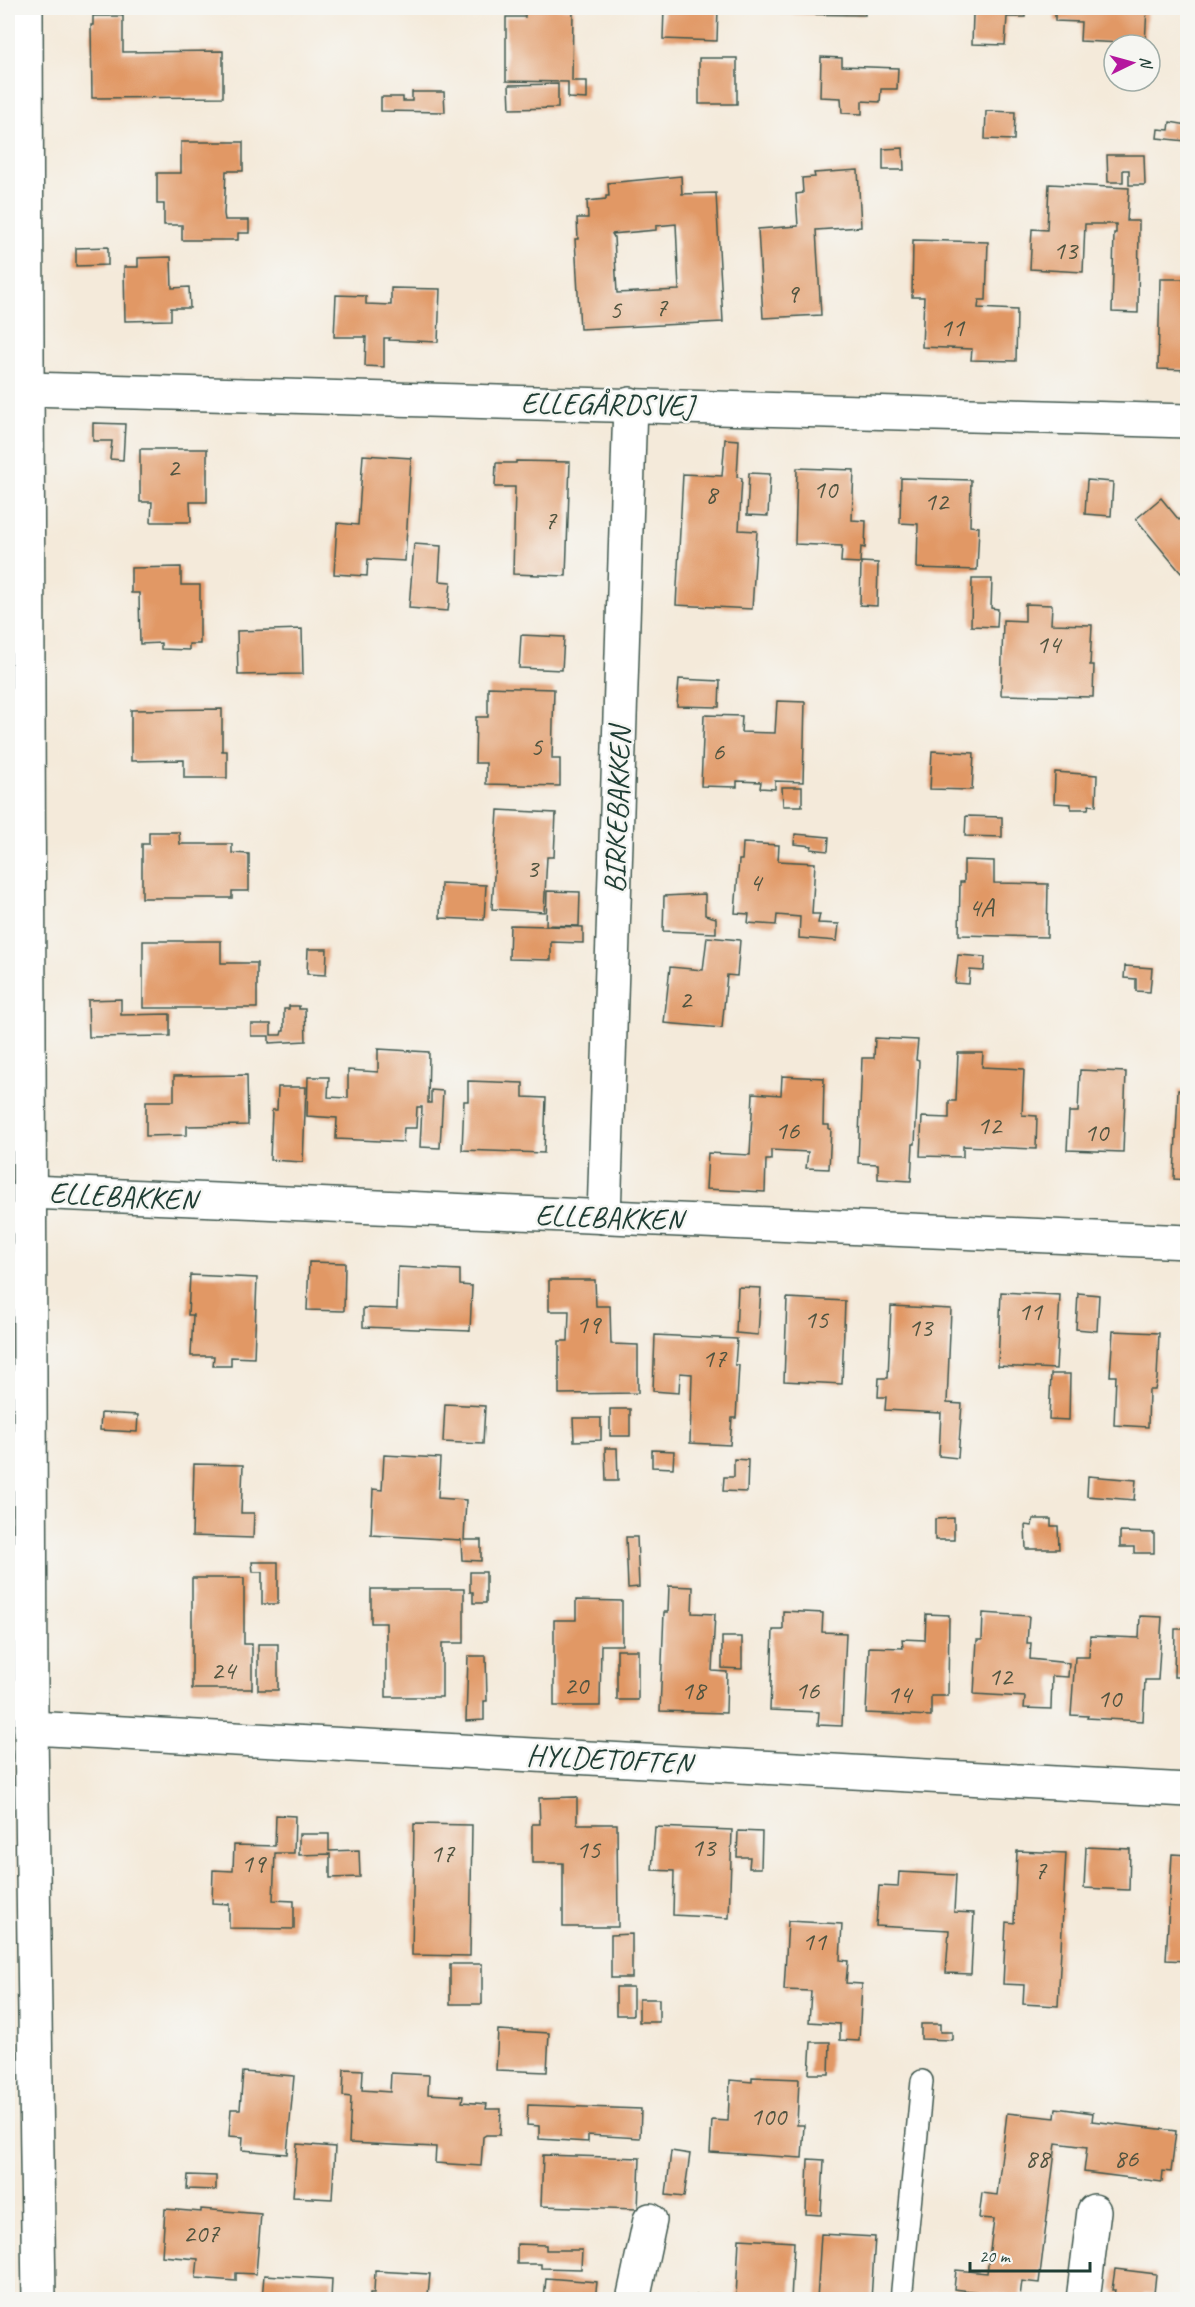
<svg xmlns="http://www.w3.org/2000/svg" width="1195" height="2307" font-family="Caveat,sans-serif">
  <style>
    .building { fill: #e19865; fill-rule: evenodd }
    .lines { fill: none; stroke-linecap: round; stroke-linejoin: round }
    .lane-casing { stroke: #3f574d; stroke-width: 24 }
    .street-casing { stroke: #3f574d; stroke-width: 36 }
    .secondary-casing { stroke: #3f574d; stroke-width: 36 }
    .lane { stroke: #fff; stroke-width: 21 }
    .street { stroke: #fff; stroke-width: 33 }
    .secondary { stroke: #fff; stroke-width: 33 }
    .labels { text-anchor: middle; stroke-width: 5; stroke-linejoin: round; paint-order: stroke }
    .number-label { font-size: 27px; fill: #505440 }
    .street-label { font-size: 30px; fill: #1f3d34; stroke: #f6f6f2 }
  </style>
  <rect width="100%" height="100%" fill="#f6f6f2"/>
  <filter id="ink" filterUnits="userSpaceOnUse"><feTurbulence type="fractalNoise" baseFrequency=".0167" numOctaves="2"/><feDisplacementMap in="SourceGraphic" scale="12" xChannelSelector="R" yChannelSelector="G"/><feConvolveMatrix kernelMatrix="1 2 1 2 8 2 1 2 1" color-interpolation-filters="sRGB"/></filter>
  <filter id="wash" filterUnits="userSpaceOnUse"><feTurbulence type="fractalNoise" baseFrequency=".008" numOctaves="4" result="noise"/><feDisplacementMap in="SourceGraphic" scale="24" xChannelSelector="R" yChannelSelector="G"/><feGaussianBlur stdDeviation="1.35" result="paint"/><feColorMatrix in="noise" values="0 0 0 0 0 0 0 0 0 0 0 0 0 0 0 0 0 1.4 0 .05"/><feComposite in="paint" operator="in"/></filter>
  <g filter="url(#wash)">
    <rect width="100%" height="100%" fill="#f4eada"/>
    <g id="blocks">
      <!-- building -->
      <g class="building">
        <polygon points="525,8 573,8 572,81 587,81 587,99 568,98 568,82 506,81 506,17 525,17"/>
        <polygon points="664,8 718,8 717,41 663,39"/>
        <polygon points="779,8 865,8 865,15 779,14"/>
        <polygon points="916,8 1025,8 1025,17 1007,17 1005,45 972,44 973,14 916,11"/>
        <polygon points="1055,8 1147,8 1145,44 1080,41 1081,22 1055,21"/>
        <polygon points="93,16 123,16 123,52 223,51 223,97 92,98 91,25 93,25"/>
        <polygon points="821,57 842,58 842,66 898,68 897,89 881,89 880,102 862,101 862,114 842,113 841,98 820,97"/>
        <rect x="699" y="58" width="38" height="46"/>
        <polygon points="558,84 558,108 510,109 509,85"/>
        <polygon points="412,92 444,92 445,112 381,111 381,97 403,97 403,101 412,101"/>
        <polygon points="986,111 1015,112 1014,140 985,139"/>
        <polygon points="1170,122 1188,125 1186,141 1157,138 1158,129 1169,130"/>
        <polygon points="181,142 243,142 243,171 226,171 224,214 225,220 249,220 249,233 238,233 238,240 182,240 182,225 164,225 164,204 157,204 157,173 181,173"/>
        <polygon points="903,148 904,170 883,170 883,149"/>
        <polygon points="1107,155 1144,155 1145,185 1129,185 1129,170 1123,170 1123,182 1108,182"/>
        <polygon points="858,170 861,227 816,230 821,315 763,318 758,229 798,226 796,194 803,193 802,178 815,177 814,173"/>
        <path d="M681,176L682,194L716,193L723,322L580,329L575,239H578L577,218H588L587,201L606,199V196H609L608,183ZM676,224L679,290L617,293L614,237L612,234L656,230V226Z"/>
        <polygon points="1049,184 1129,188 1127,221 1139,221 1138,313 1112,312 1114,233 1116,233 1116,224 1085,224 1083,272 1030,269 1032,229 1047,230"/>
        <polygon points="913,240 988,242 986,300 979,300 978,308 1017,310 1016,361 971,360 972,349 922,347 924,297 912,297"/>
        <polygon points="108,247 108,265 76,266 76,248"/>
        <polygon points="171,257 172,288 189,287 190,308 171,308 171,320 125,321 124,267 138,267 138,258"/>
        <polygon points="1160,279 1188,279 1188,370 1158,369"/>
        <polygon points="391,288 440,289 438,342 389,340 390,338 384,338 384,367 365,366 366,337 334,337 336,295 366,296 366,304 391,305"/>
        <polygon points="93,423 125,424 123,460 110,459 112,441 93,441"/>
        <polygon points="725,439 739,440 737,477 742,478 739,530 757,531 752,609 676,605 683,474 722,476"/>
        <polygon points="140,449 207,449 207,502 190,502 191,522 151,522 152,502 140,502"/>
        <polygon points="363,455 411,458 405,561 368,559 367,576 334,574 337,523 358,525"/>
        <polygon points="516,461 570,462 566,576 513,574 515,487 495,487 496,463 516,463"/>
        <polygon points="797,468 854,470 852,520 866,521 865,548 861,547 860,563 841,562 842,546 795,544"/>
        <polygon points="749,473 770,474 768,516 747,515"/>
        <polygon points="901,478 971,480 970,526 979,527 977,570 917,568 918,524 900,523"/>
        <polygon points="1087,480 1113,482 1111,516 1085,514"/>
        <polygon points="1161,498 1179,520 1188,513 1188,567 1181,573 1136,519"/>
        <polygon points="414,544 441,546 439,581 451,582 448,611 409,608"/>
        <polygon points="861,562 878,563 877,606 860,605"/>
        <polygon points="181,567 181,585 200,585 200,644 189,644 189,650 161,649 161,643 140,644 139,593 131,593 131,568"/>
        <polygon points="972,579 992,579 991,608 998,609 997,627 971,626"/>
        <polygon points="1025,604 1052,605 1051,624 1092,625 1090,665 1094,665 1093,697 1001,695 1003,620 1025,621"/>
        <polygon points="302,629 303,674 238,675 237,631"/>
        <polygon points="521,635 564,637 562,670 519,668"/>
        <polygon points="679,679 720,681 719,707 677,706"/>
        <polygon points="488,687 554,689 552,759 560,759 560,786 486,784 486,763 475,763 476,717 488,717"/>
        <polygon points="777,701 805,702 803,782 775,781 775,789 760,788 761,782 737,781 737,787 701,786 704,715 742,716 741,732 775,733"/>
        <polygon points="222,709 222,751 227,751 227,778 184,778 184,760 131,761 131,710"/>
        <polygon points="932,751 974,753 972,790 930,789"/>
        <polygon points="1055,772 1097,775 1096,806 1089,805 1088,809 1071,809 1071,804 1054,803"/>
        <polygon points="782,787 802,787 802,806 783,806"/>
        <polygon points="498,810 556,813 554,857 547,857 544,912 492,909"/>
        <polygon points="966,816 1002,817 1002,837 965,836"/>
        <polygon points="1185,816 1188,816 1188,846 1184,846"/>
        <polygon points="149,832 179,832 180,844 232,844 232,853 249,854 249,891 232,891 232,898 142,898 142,844 149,844"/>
        <polygon points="795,834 829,837 828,851 811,849 812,846 794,844"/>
        <polygon points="743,843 779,845 778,861 815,863 812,914 820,914 818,923 839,924 837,941 799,938 800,917 777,915 776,925 748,923 749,914 735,913 739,860 742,860"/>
        <polygon points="964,860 994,861 994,883 1048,884 1047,937 959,935 960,882 964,882"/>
        <polygon points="441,883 486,885 484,920 440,918"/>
        <polygon points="547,891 580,892 579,926 546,925"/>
        <polygon points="705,894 705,915 716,918 716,933 663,931 664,896"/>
        <polygon points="510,925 583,927 583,943 551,942 551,960 509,959"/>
        <polygon points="707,937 740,940 737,976 727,975 722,1028 664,1023 670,967 703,970"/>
        <polygon points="143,941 221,941 221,963 257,963 257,1008 143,1008"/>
        <polygon points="308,949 327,949 326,975 307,974"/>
        <polygon points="958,955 985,957 984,971 970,970 969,984 955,983"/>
        <polygon points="1125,966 1152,968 1150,992 1136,991 1136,979 1124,978"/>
        <polygon points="121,999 121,1015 170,1014 170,1036 89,1037 88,1000"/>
        <polygon points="289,1006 299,1006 299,1009 305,1009 306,1041 269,1043 269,1036 251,1036 251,1024 271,1024 271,1035 281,1035 282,1031 284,1031 284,1009 289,1009"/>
        <polygon points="875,1038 918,1040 916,1060 919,1061 915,1144 913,1144 911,1181 878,1179 878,1164 858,1163 862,1058 874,1058"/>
        <polygon points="378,1049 429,1052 428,1103 431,1103 431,1090 443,1091 440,1148 420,1147 422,1107 417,1107 416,1128 404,1128 403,1142 336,1139 337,1118 307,1116 308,1077 329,1077 328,1097 348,1098 348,1070 378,1072"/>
        <polygon points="958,1053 983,1053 982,1067 1024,1069 1022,1115 1037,1116 1036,1149 963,1146 963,1157 920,1156 922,1117 949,1118 949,1101 956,1101"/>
        <polygon points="1080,1070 1126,1072 1123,1152 1067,1150 1069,1112 1078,1112"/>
        <polygon points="247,1075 248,1125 187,1126 187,1135 146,1136 146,1101 174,1101 174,1076"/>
        <polygon points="782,1076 824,1078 823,1125 829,1125 829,1129 831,1129 829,1169 806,1168 808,1152 771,1150 771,1160 766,1160 765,1192 706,1189 708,1153 750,1155 753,1093 781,1095"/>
        <polygon points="468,1081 523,1083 523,1097 546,1098 544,1153 462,1150 464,1101 468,1101"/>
        <polygon points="278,1087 306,1087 303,1162 270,1160 272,1110 277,1110"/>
        <polygon points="1178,1090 1188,1091 1188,1180 1174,1179"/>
        <polygon points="309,1262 345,1263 344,1311 307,1310"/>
        <polygon points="398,1267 460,1270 460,1285 472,1286 470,1331 363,1327 363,1308 397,1309"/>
        <polygon points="190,1275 257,1278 254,1358 231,1357 231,1366 213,1366 214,1356 191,1356 193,1315 188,1315"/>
        <polygon points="549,1280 595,1280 596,1306 610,1306 611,1344 638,1345 638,1393 559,1394 559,1341 568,1341 569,1311 549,1311"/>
        <polygon points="738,1287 761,1288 758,1335 736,1333"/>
        <polygon points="1001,1292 1060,1295 1056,1369 998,1366"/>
        <polygon points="1078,1293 1099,1295 1097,1331 1076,1329"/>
        <polygon points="787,1298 845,1301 842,1384 784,1381"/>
        <polygon points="891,1306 951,1309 947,1403 962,1404 958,1458 939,1456 941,1413 885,1410 886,1397 878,1397 879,1378 888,1378"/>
        <polygon points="1113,1331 1159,1333 1157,1379 1155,1390 1149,1390 1148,1427 1114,1425 1116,1376 1110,1376"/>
        <polygon points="655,1335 737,1339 735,1365 739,1365 736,1418 732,1418 730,1445 690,1443 692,1374 680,1373 679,1393 653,1391"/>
        <polygon points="1051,1374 1070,1374 1069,1420 1049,1419"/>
        <polygon points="445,1404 485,1406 483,1444 443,1442"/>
        <rect x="610" y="1409" width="20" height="27"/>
        <polygon points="101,1413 138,1415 137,1432 100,1430"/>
        <polygon points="573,1418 601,1418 601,1440 574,1441"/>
        <polygon points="605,1448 617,1448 618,1481 606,1481"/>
        <polygon points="652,1450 674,1451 673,1468 652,1467"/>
        <polygon points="384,1455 440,1458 438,1498 466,1500 464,1540 481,1540 481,1561 462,1560 461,1540 371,1535 373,1489 382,1490"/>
        <polygon points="734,1459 748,1460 747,1492 723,1491 724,1477 734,1477"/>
        <polygon points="194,1464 243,1465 241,1513 254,1513 253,1538 192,1536"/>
        <polygon points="1088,1476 1136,1480 1134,1500 1087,1496"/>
        <polygon points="954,1518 954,1540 935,1540 935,1519"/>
        <polygon points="1033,1519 1051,1519 1051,1526 1058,1526 1059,1549 1026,1549 1025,1525 1032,1526"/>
        <polygon points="1120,1532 1154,1533 1154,1553 1134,1553 1134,1547 1120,1547"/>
        <polygon points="626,1537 637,1537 639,1587 628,1588"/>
        <polygon points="252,1562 278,1562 278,1604 262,1604 262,1572 253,1572"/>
        <polygon points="470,1572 486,1572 486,1603 473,1603 473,1592 470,1592"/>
        <polygon points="192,1578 244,1578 244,1644 252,1644 252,1689 192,1689"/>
        <polygon points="669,1586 693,1587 692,1613 715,1614 712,1671 727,1672 726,1713 660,1711 664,1612 668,1612"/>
        <polygon points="371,1589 464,1589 464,1643 442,1643 442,1697 386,1697 386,1623 371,1623"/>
        <polygon points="576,1600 622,1601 622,1645 601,1645 600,1706 554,1706 554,1620 576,1620"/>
        <polygon points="783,1611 823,1613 822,1632 846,1633 842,1726 818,1725 819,1712 770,1710 773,1630 783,1630"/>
        <polygon points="983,1613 1029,1616 1027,1643 1031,1643 1030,1659 1069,1663 1068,1677 1052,1676 1051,1709 1024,1708 1025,1697 974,1694 977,1640 982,1640"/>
        <polygon points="926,1614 949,1615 948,1696 931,1696 931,1716 866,1713 869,1647 903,1648 902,1639 925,1640"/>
        <polygon points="1140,1616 1162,1617 1158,1680 1145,1680 1143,1721 1087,1718 1088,1716 1071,1715 1075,1657 1089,1657 1090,1636 1139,1638"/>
        <polygon points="1175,1629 1188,1629 1188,1677 1174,1677"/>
        <polygon points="722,1637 742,1637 742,1669 722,1668"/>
        <rect x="258" y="1644" width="20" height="46"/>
        <rect x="617" y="1650" width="21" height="50"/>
        <polygon points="468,1656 486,1656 487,1701 484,1701 484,1720 466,1721"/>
        <polygon points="577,1797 577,1824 617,1824 618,1927 563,1927 563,1863 532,1863 532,1824 540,1824 539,1798"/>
        <polygon points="276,1815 295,1816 294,1853 275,1853 273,1900 294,1901 294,1929 229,1928 229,1904 212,1903 213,1870 233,1871 234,1845 275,1846"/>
        <polygon points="414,1824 472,1825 470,1956 412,1955"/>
        <polygon points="655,1827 732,1830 729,1918 673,1915 674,1871 652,1870"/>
        <polygon points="738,1831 762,1832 761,1868 749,1868 750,1857 737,1857"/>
        <polygon points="299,1834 329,1834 329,1851 359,1850 360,1877 330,1878 330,1854 299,1855"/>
        <polygon points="1086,1847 1130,1849 1129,1890 1084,1888"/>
        <polygon points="1017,1851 1066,1853 1058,2006 1023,2004 1024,1985 1003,1984 1006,1922 1014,1923"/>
        <polygon points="1172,1854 1188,1855 1188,1961 1166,1960"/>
        <polygon points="899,1872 956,1875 954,1912 974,1913 971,1974 946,1973 949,1930 876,1926 879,1886 898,1887"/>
        <polygon points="788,1921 842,1924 840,1960 848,1961 846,1983 862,1984 859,2041 840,2040 840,2024 809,2022 811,1991 784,1990"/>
        <polygon points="632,1934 632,1978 611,1978 611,1935"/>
        <rect x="450" y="1964" width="32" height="40"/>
        <rect x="616" y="1987" width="17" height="28"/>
        <rect x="639" y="1999" width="20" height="23"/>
        <polygon points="921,2024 940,2024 940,2032 952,2032 952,2040 921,2039"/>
        <polygon points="498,2030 549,2033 547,2072 496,2070"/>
        <polygon points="811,2042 830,2042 829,2074 809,2074"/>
        <polygon points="344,2069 363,2070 362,2090 390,2092 391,2073 429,2075 428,2094 463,2096 462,2102 487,2104 486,2109 501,2109 500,2135 486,2135 483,2137 481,2166 435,2163 436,2147 349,2143 351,2097 343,2096"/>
        <polygon points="243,2072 294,2076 287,2154 242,2150 243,2137 229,2136 231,2109 240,2109"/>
        <polygon points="752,2077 799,2079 797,2125 804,2125 802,2158 710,2152 712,2120 728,2121 730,2080 752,2082"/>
        <polygon points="528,2105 641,2109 640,2138 588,2135 588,2142 539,2139 539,2126 527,2125"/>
        <polygon points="1056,2108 1093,2113 1092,2121 1176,2131 1171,2172 1163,2171 1162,2182 1084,2172 1087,2147 1056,2143 1039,2283 1022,2281 1020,2297 954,2289 956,2270 987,2273 994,2219 979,2218 982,2193 997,2195 1007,2113 1055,2118"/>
        <polygon points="297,2144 335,2147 332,2199 293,2197"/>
        <polygon points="671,2151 690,2154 684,2197 666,2195"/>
        <polygon points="543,2155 640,2158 638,2209 541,2206"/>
        <polygon points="808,2159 824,2160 821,2215 806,2214"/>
        <polygon points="188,2175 216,2176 216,2190 187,2189"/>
        <polygon points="165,2209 201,2212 201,2209 261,2214 256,2274 236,2273 236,2281 196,2278 198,2259 162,2256"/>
        <polygon points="821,2234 875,2237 871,2300 817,2300"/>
        <polygon points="739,2239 794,2242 791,2300 697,2300 697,2295 736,2297"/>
        <polygon points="517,2244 546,2245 546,2250 582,2250 581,2269 541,2268 541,2264 517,2264"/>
        <polygon points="1115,2269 1156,2274 1154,2294 1144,2293 1143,2300 1113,2300 1115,2290 1112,2290"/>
        <polygon points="375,2271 430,2274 428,2295 459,2297 458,2300 370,2300 370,2293 374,2293"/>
        <polygon points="1186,2272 1188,2300 1182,2300"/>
        <polygon points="264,2275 332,2279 331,2300 262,2300"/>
        <polygon points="546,2278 597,2282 595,2300 544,2300"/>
      </g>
    </g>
  </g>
  <g filter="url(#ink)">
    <use href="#blocks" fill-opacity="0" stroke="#3f574d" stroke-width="1.5"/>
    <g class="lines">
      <!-- lane casing -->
      <g class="lane-casing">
        <polyline id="lane" points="901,2300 922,2081"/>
      </g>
      <!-- street casing -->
      <g class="street-casing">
        <g id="street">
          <polyline points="27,389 1188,421"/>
          <polyline points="30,1192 1188,1242"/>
          <polyline points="604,1217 630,404"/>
          <polyline points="31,1728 1188,1790"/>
          <polyline points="633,2300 650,2220"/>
          <polyline points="1083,2300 1094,2211"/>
        </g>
      </g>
      <!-- secondary casing -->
      <g class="secondary-casing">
        <polyline id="secondary" points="26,8 31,1728 39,2300"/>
      </g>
      <!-- lane -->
      <use href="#lane" class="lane"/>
      <!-- street -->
      <use href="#street" class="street"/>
      <!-- secondary -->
      <use href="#secondary" class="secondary"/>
    </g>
  </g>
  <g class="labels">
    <!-- number labels -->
    <g class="number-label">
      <text x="1065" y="259">13</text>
      <text x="792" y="302">9</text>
      <text x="661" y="316">7</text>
      <text x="615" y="318">5</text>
      <text x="952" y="336">11</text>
      <text x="173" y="476">2</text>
      <text x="825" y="498">10</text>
      <text x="711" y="503">8</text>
      <text x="936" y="510">12</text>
      <text x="550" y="529">7</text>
      <text x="1048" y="653">14</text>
      <text x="536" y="755">5</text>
      <text x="718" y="760">6</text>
      <text x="532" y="877">3</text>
      <text x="755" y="891">4</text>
      <text x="981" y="916">4A</text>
      <text x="685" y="1008">2</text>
      <text x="989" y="1134">12</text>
      <text x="787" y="1139">16</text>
      <text x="1096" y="1141">10</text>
      <text x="1030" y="1320">11</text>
      <text x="816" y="1328">15</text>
      <text x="588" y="1333">19</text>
      <text x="920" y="1336">13</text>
      <text x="714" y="1367">17</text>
      <text x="223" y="1679">24</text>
      <text x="1000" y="1685">12</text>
      <text x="576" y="1694">20</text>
      <text x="693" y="1699">18</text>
      <text x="807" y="1699">16</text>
      <text x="899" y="1703">14</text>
      <text x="1109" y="1707">10</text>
      <text x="703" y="1856">13</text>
      <text x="588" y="1858">15</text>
      <text x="442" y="1862">17</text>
      <text x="253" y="1872">19</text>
      <text x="1040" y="1879">7</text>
      <text x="814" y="1950">11</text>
      <text x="768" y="2125">100</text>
      <text x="1037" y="2167">88</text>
      <text x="1126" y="2167">86</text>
      <text x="201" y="2242">207</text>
    </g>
    <!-- street labels -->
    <g class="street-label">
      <text transform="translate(607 404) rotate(1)" y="10">ELLEGÅRDSVEJ</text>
      <text transform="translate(617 810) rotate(-88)" y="10">BIRKEBAKKEN</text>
      <text transform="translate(123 1196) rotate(3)" y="10">ELLEBAKKEN</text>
      <text transform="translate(609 1217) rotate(2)" y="10">ELLEBAKKEN</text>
      <text transform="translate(609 1759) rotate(3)" y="10">HYLDETOFTEN</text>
    </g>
  </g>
  <!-- margin -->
  <rect width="1195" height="2307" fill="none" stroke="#f6f6f2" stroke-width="30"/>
  <!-- north arrow -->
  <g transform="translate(1132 63) rotate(85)"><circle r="28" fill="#f6f6f2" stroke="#a0aca6" stroke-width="1.5"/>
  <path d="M0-4.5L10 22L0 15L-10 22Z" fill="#b5179e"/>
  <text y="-9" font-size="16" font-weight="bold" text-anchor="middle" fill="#1f3d34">N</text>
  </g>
  <!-- scale -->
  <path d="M970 2262v9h120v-9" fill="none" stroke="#1f3d34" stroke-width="3"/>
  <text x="979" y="2262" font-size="18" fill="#1f3d34" stroke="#f6f6f2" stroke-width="4.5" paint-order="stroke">20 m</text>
</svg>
